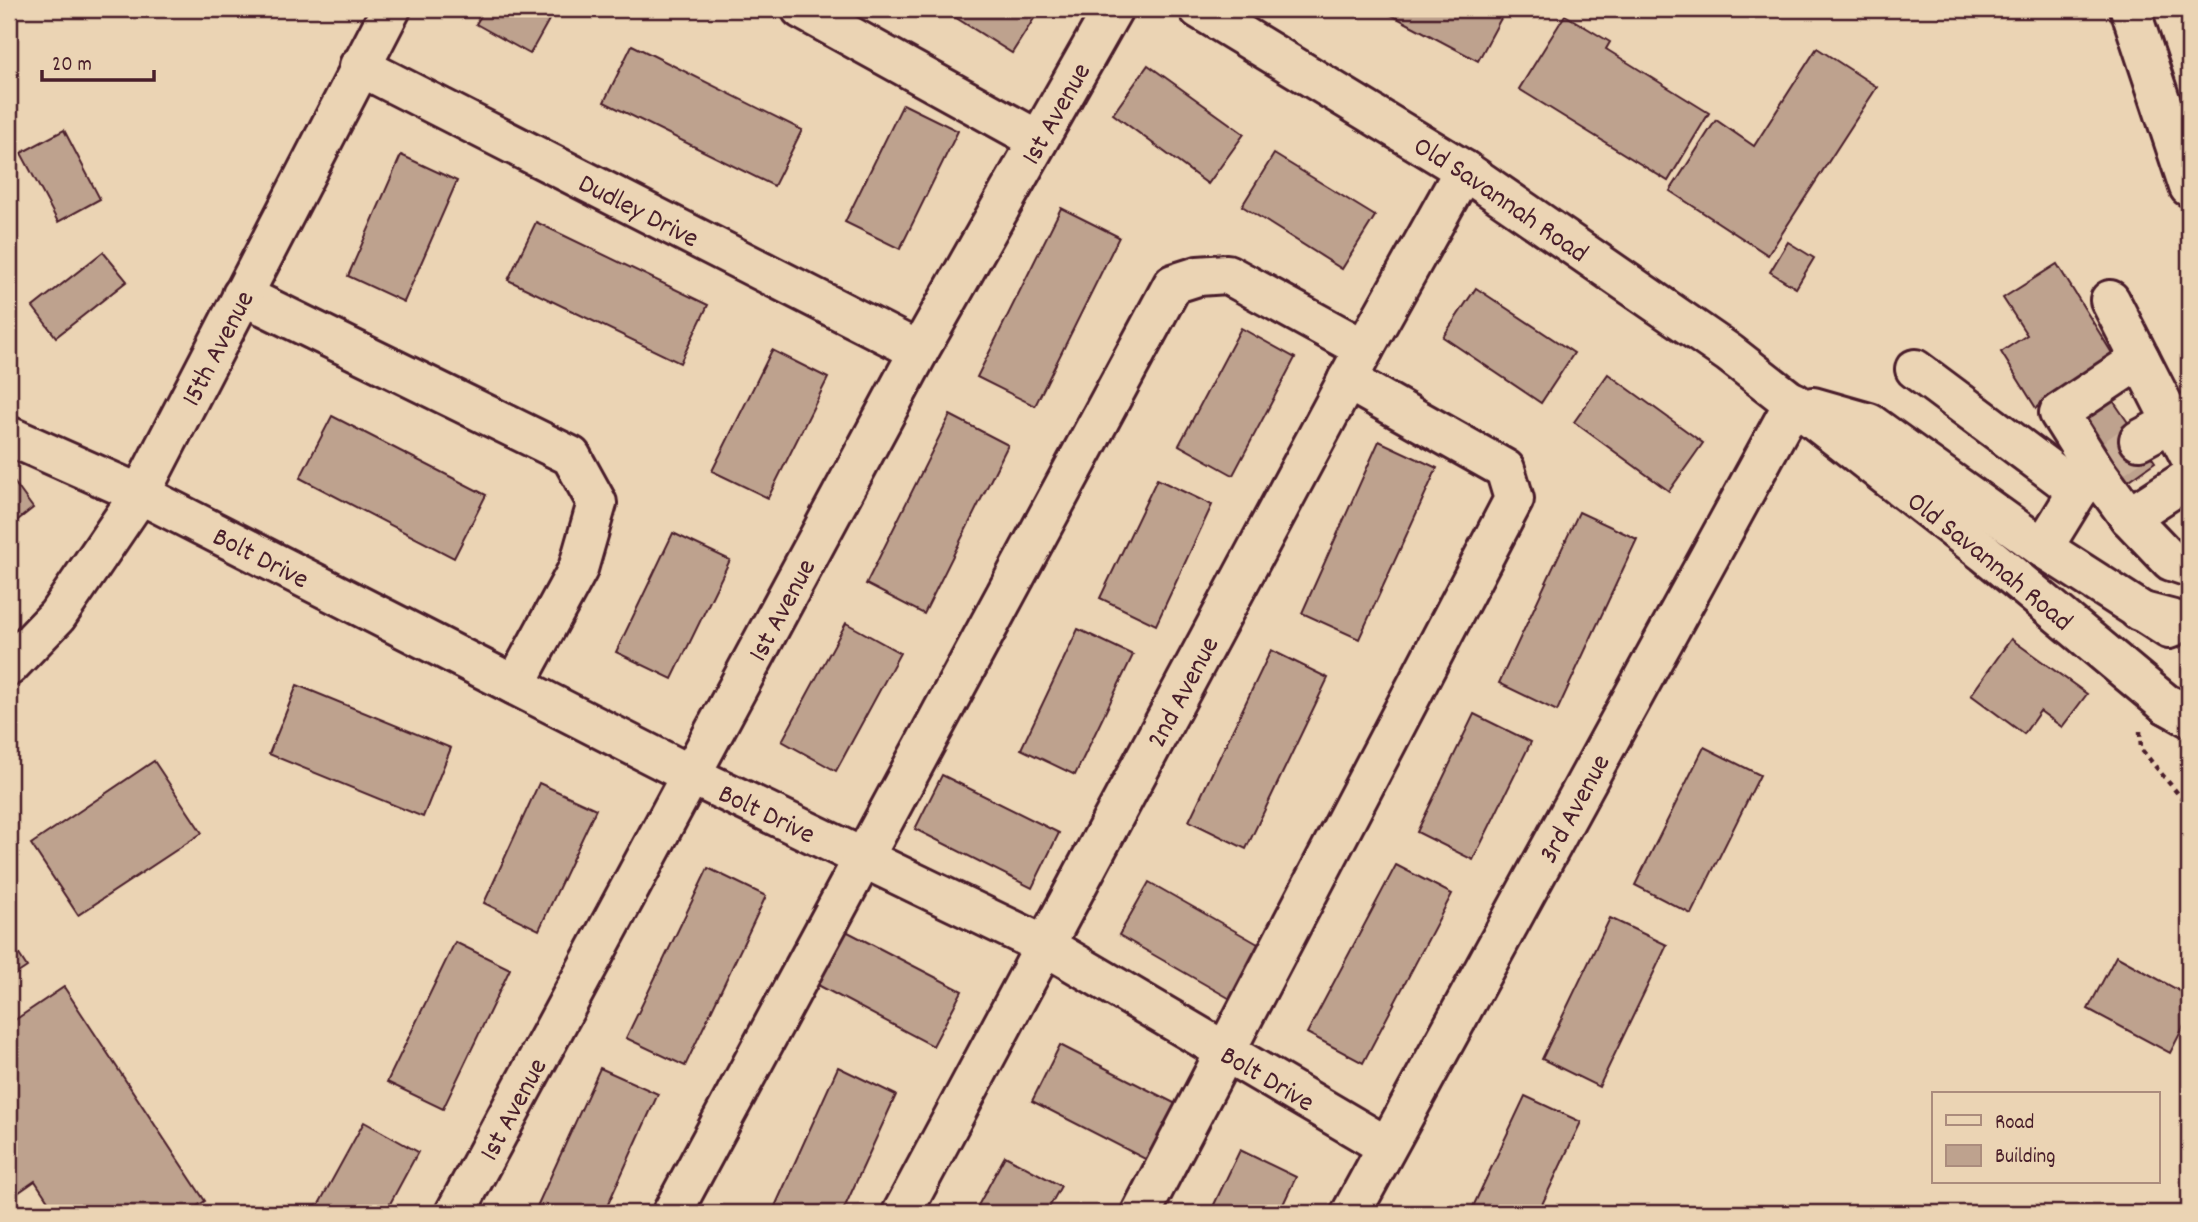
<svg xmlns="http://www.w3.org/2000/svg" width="2198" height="1222" font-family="Dekko,sans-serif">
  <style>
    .building { fill: #bea28e; stroke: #4a1f2b; stroke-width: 2 }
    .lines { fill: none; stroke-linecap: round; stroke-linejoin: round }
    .minor-tunnel { stroke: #cbb099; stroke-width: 38; stroke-dasharray: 38 19; stroke-linecap: butt }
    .minor-casing { stroke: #4a1f2b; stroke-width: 44 }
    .highway-casing { stroke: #4a1f2b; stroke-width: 44 }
    .path { stroke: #4a1f2b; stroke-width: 4.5; stroke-dasharray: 5 5; stroke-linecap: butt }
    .minor { stroke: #ebd4b4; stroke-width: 38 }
    .highway { stroke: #ebd4b4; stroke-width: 38 }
    .labels { text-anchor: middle; stroke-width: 5; stroke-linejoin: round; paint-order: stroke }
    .street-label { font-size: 28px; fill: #4a1f2b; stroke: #ebd4b4 }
  </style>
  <rect width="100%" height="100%" fill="#ebd4b4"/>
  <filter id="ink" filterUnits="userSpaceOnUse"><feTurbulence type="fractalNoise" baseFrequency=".0143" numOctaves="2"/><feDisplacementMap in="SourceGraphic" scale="14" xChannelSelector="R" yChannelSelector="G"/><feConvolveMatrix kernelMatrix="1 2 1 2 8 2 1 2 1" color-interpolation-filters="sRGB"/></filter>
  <g filter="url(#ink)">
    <!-- building -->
    <g class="building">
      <polygon points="485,9 555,9 530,54 476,24"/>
      <polygon points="942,9 1040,9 1012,53"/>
      <polygon points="1380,9 1506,9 1478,61"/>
      <polygon points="1565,15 1610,42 1606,49 1709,113 1668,181 1519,89"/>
      <polygon points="632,45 802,130 774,186 604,102"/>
      <polygon points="1817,48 1877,87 1768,255 1670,191 1716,120 1754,146"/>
      <polygon points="1148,65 1244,134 1208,184 1113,114"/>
      <polygon points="903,104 958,131 900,249 845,222"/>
      <polygon points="64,130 100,199 58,222 21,153"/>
      <polygon points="1274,154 1375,216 1342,269 1242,206"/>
      <polygon points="401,155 457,181 404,302 348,276"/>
      <polygon points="1061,208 1119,237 1035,406 977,377"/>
      <polygon points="536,222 708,305 680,363 508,280"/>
      <polygon points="1788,242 1814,258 1796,288 1770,272"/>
      <polygon points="103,252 127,281 56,337 33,307"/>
      <polygon points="2057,264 2115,358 2036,408 2001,352 2027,335 2003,298"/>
      <polygon points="1476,288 1574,353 1541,403 1443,337"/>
      <polygon points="1241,328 1295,358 1233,475 1179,445"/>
      <polygon points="772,350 828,378 768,498 712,471"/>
      <polygon points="1608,374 1703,443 1669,491 1574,422"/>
      <polygon points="2105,389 2155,462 2124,484 2073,411"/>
      <polygon points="950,415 1008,445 924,614 866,584"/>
      <polygon points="332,416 486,495 454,558 300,478"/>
      <polygon points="1379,441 1437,468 1359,639 1302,613"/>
      <polygon points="9,475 33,508 9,527"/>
      <polygon points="1157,479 1212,505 1156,625 1100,598"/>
      <polygon points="1579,512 1637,539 1557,711 1499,683"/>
      <polygon points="673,533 730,560 672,679 616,652"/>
      <polygon points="846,623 900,653 836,771 782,741"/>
      <polygon points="1078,629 1133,655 1075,775 1021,749"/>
      <polygon points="2011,639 2087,694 2062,727 2040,711 2024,734 1971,695"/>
      <polygon points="1271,650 1328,678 1246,849 1189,821"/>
      <polygon points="297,685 451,748 423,817 269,754"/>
      <polygon points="1474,714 1531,742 1473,860 1417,832"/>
      <polygon points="1704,747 1760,775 1691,914 1635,885"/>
      <polygon points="154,761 202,833 78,915 31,844"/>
      <polygon points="942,775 1059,833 1032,888 915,829"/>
      <polygon points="539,783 596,809 539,930 484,903"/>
      <polygon points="1396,865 1452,894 1363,1063 1307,1033"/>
      <polygon points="708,868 766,896 685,1066 626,1038"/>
      <polygon points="1149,882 1265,948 1234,1001 1119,935"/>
      <polygon points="1610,918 1667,945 1599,1087 1542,1059"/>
      <polygon points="844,930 962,991 933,1046 816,984"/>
      <polygon points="9,939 27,967 9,979"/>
      <polygon points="455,942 510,969 443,1109 387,1082"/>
      <polygon points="2116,956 2189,996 2189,1016 2170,1053 2088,1009"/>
      <polygon points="64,987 205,1201 186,1213 56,1213 35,1181 9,1199 9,1024"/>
      <polygon points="1060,1045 1180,1106 1151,1162 1032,1101"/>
      <polygon points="838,1067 896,1095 842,1213 772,1213"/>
      <polygon points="600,1068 658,1094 604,1213 534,1213"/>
      <polygon points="1525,1096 1581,1122 1538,1213 1470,1213"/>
      <polygon points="364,1122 418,1152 385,1213 314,1213"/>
      <polygon points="1240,1150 1296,1177 1279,1213 1210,1213"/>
      <polygon points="1005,1156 1061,1186 1046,1213 974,1213"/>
    </g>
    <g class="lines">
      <!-- minor-tunnel -->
      <polyline class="minor-tunnel" points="2108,462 2139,440"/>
      <!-- minor casing -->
      <g class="minor-casing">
        <g id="minor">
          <polyline points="801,9 1038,140"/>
          <path id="s1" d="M1199,9L1464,170L1729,353L1985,553L2166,704L2189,714"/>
          <path id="s2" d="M359,66L919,351"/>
          <polyline points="242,295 571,456 597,503 578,569 515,685"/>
          <polyline points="2110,300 2189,455"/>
          <polyline points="2140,359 2059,413 2096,472 2129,517 2189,478"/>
          <polyline points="1915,369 2078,491"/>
          <polyline points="1813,407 1869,423 2043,548 2169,629"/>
          <path id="s3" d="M9,436L140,494L693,776L1044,945L1386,1146"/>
          <polyline points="2139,440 2189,413"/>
          <polyline points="2129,517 2171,561 2189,567"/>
          <polyline points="2043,548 2078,491 2095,473"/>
          <path id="s4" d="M9,666L57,616L140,494L391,9"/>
          <path id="s5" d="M455,1213L919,351L1113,9"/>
          <polyline points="672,1213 1173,284 1198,276 1227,274 1364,349"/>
          <path id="s6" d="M902,1213L1364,349L1464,170"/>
          <polyline points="1141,1213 1514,499 1505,469 1347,380"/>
          <path id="s7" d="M1351,1213L1794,402"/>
        </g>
      </g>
      <!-- highway casing -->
      <g class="highway-casing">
        <g id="highway">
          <polyline points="2130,9 2189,187"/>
          <polyline points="2139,611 2189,624"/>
          <polyline points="2166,704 2189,717"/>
        </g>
      </g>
      <!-- path -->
      <polyline class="path" points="2140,731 2141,749 2189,807"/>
      <!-- minor -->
      <use href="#minor" class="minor"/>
      <!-- highway -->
      <use href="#highway" class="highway"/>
    </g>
  </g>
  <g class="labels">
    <!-- street labels -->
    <g class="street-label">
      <text dy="10" stroke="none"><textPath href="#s5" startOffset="1253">1st Avenue</textPath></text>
      <text dy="10" stroke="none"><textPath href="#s1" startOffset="357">Old Savannah Road</textPath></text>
      <text dy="10" stroke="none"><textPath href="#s2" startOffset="315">Dudley Drive</textPath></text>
      <text dy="10" stroke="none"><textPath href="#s4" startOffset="382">15th Avenue</textPath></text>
      <text dy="10" stroke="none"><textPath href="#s3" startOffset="280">Bolt Drive</textPath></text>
      <text dy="10" stroke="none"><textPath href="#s1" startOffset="966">Old Savannah Road</textPath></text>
      <text dy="10" stroke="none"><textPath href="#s5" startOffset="686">1st Avenue</textPath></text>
      <text dy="10" stroke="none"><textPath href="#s6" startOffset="592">2nd Avenue</textPath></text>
      <text dy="10" stroke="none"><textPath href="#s7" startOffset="462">3rd Avenue</textPath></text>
      <text dy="10" stroke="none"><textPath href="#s3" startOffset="847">Bolt Drive</textPath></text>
      <text dy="10" stroke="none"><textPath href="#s3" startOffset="1414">Bolt Drive</textPath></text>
      <text dy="10" stroke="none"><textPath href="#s5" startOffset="119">1st Avenue</textPath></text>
    </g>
  </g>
  <!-- margin -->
  <rect width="2198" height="1222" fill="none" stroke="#ebd4b4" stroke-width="35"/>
  <rect x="18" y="18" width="2163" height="1187" fill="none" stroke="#4a1f2b" stroke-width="2.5" filter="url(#ink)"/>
  <!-- legend -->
  <rect x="1932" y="1092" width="228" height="91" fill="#ebd4b4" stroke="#ab8c7d" stroke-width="2"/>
  <rect x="1946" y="1115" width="35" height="10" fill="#ebd4b4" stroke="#ab8c7d" stroke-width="2"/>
  <text x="1995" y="1128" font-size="21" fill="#4a1f2b">Road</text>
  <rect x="1946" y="1145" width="35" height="21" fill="#bea28e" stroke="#ab8c7d" stroke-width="2"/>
  <text x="1995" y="1162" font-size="21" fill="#4a1f2b">Building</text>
  <!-- scale -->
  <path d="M42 70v10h112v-10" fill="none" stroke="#4a1f2b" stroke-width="3.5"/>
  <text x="52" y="70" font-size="21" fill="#4a1f2b" stroke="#ebd4b4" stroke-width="5" paint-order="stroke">20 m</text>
</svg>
